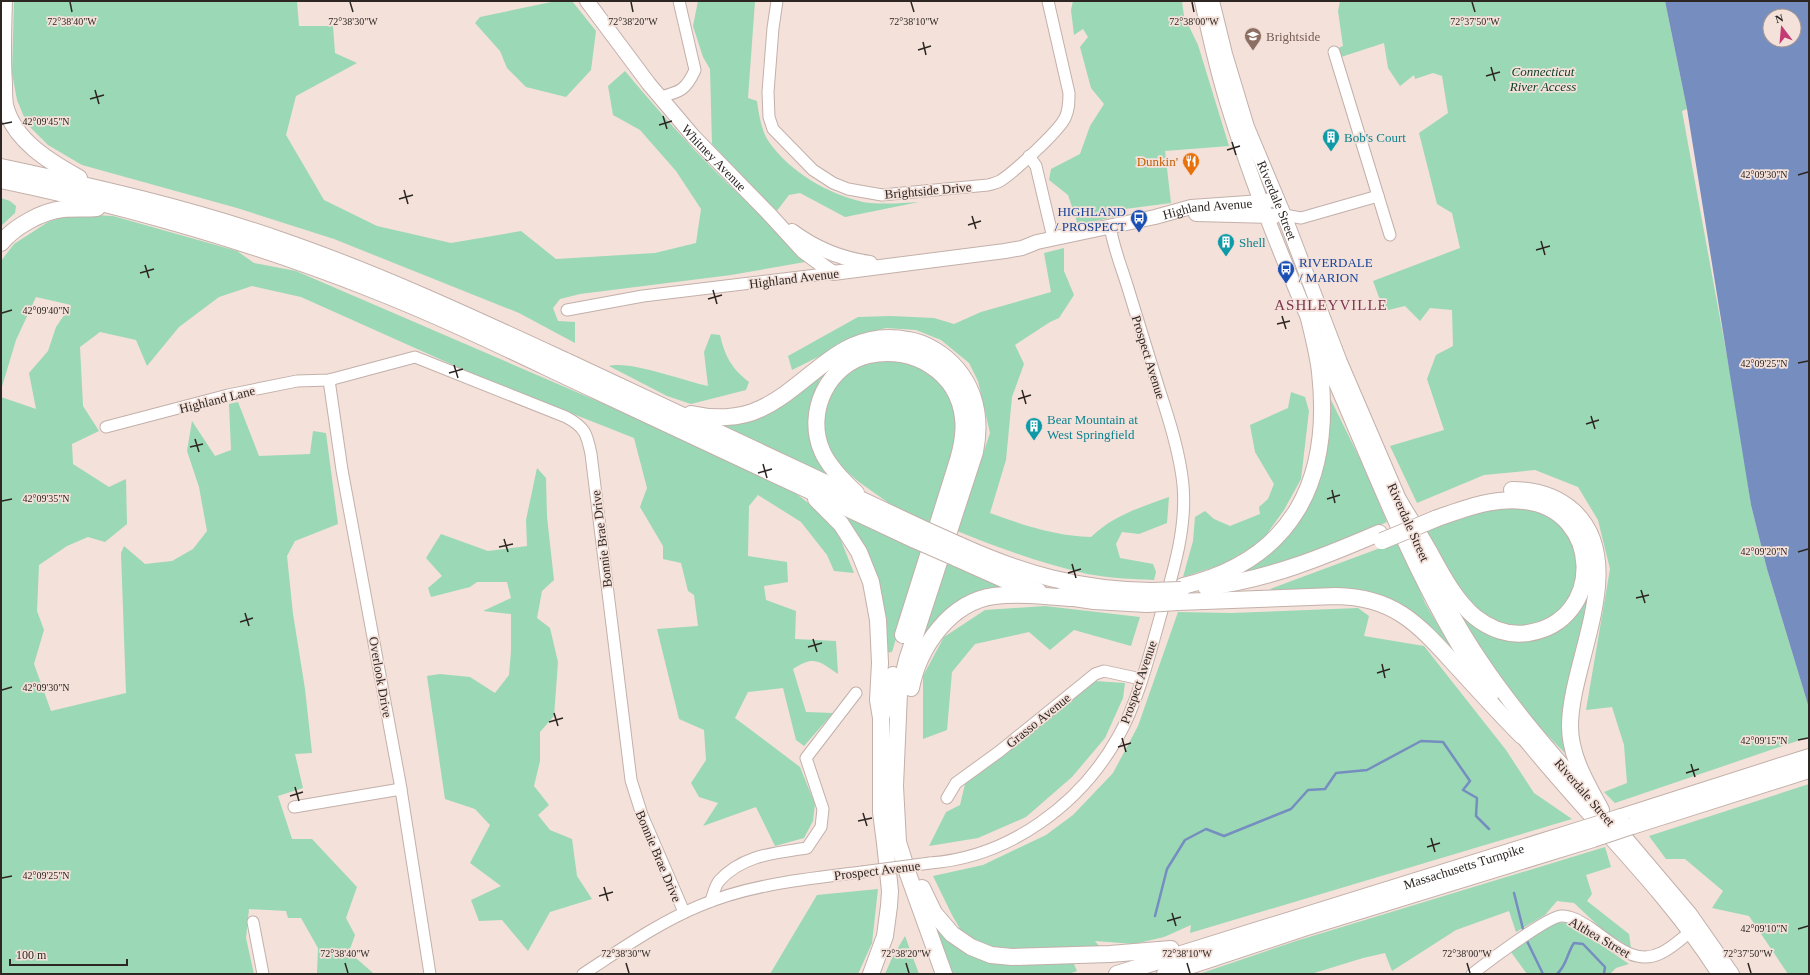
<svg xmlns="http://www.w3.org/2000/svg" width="1810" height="975" font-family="'Times New Roman',serif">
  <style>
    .green { fill: #9ad8b6 }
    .water { fill: #758ebf; fill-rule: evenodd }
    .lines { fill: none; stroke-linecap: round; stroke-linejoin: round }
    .stream { stroke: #758ebf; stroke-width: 2.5 }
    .minor-casing { stroke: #c3b0aa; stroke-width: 13 }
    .major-casing { stroke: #c3b0aa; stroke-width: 16 }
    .highway-casing { stroke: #c3b0aa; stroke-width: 18 }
    .minor { stroke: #fff; stroke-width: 11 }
    .major { stroke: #fff; stroke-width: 14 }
    .highway { stroke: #fff; stroke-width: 16 }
    .minor-bridge-casing { stroke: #c3b0aa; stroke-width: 13; stroke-linecap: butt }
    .highway-bridge-casing { stroke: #c3b0aa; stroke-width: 18; stroke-linecap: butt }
    .minor-bridge { stroke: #fff; stroke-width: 11 }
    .highway-bridge { stroke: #fff; stroke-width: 16 }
    .ticks { fill: none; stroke: #2d2623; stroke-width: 1.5 }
    .labels { text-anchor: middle; stroke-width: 3.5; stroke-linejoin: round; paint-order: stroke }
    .education-label { font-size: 13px; fill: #785e54; stroke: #f4e1da; text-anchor: start }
    .park-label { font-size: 13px; font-style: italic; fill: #0f412b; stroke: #f4e1da }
    .culture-label { font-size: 13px; fill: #0d838f; stroke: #f4e1da; text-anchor: start }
    .street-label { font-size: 13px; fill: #2d2623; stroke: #f4e1da }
    .food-label { font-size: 13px; fill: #c56008; stroke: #f4e1da; text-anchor: end }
    .transit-label { font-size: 13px; fill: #164399; stroke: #f4e1da; text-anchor: end }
    .quarter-label { font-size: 15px; letter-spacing: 1px; fill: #7c3750; stroke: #f4e1da }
    .ticks-label { font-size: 10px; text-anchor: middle; fill: #2d2623; stroke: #f4e1da; stroke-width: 3.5; stroke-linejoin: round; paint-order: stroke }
  </style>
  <rect width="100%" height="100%" fill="#f4e1da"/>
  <!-- green -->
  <g class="green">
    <path d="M14,1H297L299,26H333L335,53L357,63L296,96L286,135L324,200L377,226L451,243L521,231L556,259L655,253L696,243L701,209L676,171L640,130L613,115L608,86L625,71C655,107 686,142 719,175C748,204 779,230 805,262L731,275L580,294L560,299L553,308L558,321L575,322V343L519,313L334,239L237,208L82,165L48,145L27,124L17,100L12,73Z"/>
    <polygon points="556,1 572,1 596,31 591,70 566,97 526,87 507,68 500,51 475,23 480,17"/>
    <path d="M698,1H755L748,98L757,101C759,115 761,130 769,142C790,172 828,194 863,202C879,205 903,203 919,202L845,217L800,193L789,195L776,212L712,144L710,69L703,57L693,26Z"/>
    <polygon points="1073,1 1182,1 1184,16 1198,45 1229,146 1165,151 1171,203 1125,209 1118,216 1078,225 1068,195 1049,180 1051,169 1080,154 1090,126 1104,104 1091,88 1080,47 1088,37 1083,29 1074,35 1071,10"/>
    <polygon points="1340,1 1665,1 1687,109 1682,111 1741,433 1751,505 1767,569 1809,708 1809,737 1615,803 1604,792 1627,783 1624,745 1612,707 1586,710 1610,569 1598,520 1578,487 1535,470 1484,475 1417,503 1390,446 1444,430 1427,379 1436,355 1453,346 1452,310 1430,308 1420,321 1405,306 1384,311 1373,281 1460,248 1452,213 1437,204 1419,133 1448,113 1442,76 1433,73 1415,79 1414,75 1400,86 1388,68 1384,43 1341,57 1338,48 1343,46 1338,11"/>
    <polygon points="1,198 10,201 16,206 15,213 1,226"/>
    <path d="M71,214L113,216L237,251L254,263L296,271L683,438L785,485L834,523L854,573L834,571L827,555L801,522L758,495L749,506L748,556L787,562L788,582L764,586L766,600L796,611L795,639L836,641L838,674C819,661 814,655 793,669L806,712L833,713L804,746L796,740L783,688L748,692L735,718L800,767L815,804L813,821L804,838L775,846L756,807L703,826L718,803L699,797L691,783L706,760L704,730L679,719L657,629L698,626L694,595L688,591L681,563L663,559V546L640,507L647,488L634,438L482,378L301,297L252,286L219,297L179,327L147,366L136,340L100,332L80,347L83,406L99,431L72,444L73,464L109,487L126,479L127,524L105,542L88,537L67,546L39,565L37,611L44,630L34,664L51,711L126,693L121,553L124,546L145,564L172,561L193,549L207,531L199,487L187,451L192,421L215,456L231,450L229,404L238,402L259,456L310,454L313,431L326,433L338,524L295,541L287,556L293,614L305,689L312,753L295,754L303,788L278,796L292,839H312L357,887L346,918L355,935L349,952L373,973L368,974H317L318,948L301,918H288L286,911L249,909L246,938L254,974H1V397L36,409L29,373L48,351L56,327L71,305L36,297L16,340L1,390V261L14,244L48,222Z"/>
    <path d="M1064,248V271L1074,295L1059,318L1050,322L1015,345L1024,364L1012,397L1006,460L990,513C1022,525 1056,536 1091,537C1114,515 1139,508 1169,497L1167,523L1139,534L1122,532L1116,544L1120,558L1153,564L1156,572L1154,580C1132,579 1109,578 1087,574C1043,564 999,548 957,531L990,433L978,381L969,363L941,340L916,330L886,328L855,336L824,354L792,370L788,356L858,317L891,316L934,318L954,324L981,312L1051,292L1044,253Z"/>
    <path d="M711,334L720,335C725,356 731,368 749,382L746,390L691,404L667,396L609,366C629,360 685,381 708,386L704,352Z"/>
    <polygon points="891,357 932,373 947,389 955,408 957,435 931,524 890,504 859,482 839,465 826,445 821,424 832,385 848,370"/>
    <polygon points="829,370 819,381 828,472 826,477 710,424"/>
    <polygon points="1291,392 1305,397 1309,411 1301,479 1284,510 1261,542 1221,565 1183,577 1193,541 1195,517 1205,511 1214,519 1230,526 1260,514 1259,507 1268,499 1274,484 1255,452 1250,425 1288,408"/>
    <polygon points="1328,394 1365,469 1387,522 1340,543 1298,559 1227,579 1298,517"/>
    <polygon points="537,468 546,478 547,517 554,580 542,591 537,618 550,628 558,662 554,716 540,732 540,761 534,786 549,805 538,815 550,830 572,839 577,876 592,899 550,912 528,951 502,920 479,921 471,900 501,886 470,863 490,825 475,809 445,799 427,676 440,674 470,677 495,693 509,675 511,651 511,614 483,611 511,598 507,582 477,582 470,587 431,597 428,588 442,576 426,558 441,534 488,551 527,546 526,520"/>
    <polygon points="1492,505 1543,510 1562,523 1575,544 1581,569 1573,595 1558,615 1519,628 1499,624 1474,609 1455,586 1426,530"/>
    <polygon points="840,512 921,549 921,554 892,652 884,653 883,627"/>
    <polygon points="1399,541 1425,603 1460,663 1408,610 1274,592 1270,589"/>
    <polygon points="942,559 1014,589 990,589 964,598 915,650"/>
    <path d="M1592,568L1569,757C1524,714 1489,664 1458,610L1465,614L1544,634Z"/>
    <polygon points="1045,606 1140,617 1131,646 1074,630 1050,650 1029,632 975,644 952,672 947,730 923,739 923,676 944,637 985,610"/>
    <polygon points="1358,608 1369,616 1364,636 1424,646 1506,750 1534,793 1572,819 1190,933 1191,925 1164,937 1134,944 1095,941 1100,947 1018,949 987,946 962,932 952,915 933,876 983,865 1046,835 1073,815 1113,773 1138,726 1178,612 1231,613"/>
    <polygon points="1095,681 1125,683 1123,698 1105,738 1072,777 1026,817 978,838 929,846 946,812 960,805 965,784"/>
    <polygon points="1809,784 1809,974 1788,974 1749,916 1712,908 1723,891 1685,859 1666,859 1649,836"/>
    <polygon points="1605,847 1611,867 1586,875 1592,894 1587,901 1629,934 1631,948 1605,932 1574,903 1557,901 1545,915 1516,932 1509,911 1456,930 1392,971 1385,953 1363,958 1311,974 1199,974 1296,941"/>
    <polygon points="878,889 872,943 858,974 770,974 817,895"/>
    <polygon points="1555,922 1569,923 1629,964 1616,968 1610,974 1527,974 1511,952"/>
    <polygon points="936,924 971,954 1073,962 1077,971 1069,974 951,974 932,926"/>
    <polygon points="905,936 919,974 885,974 892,958"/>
  </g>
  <!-- water -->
  <path class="water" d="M1665,1H1809V708L1767,569L1751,505L1687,109ZM1770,16H1794V40H1770Z"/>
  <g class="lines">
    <!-- stream -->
    <g class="stream">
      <polyline points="1514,893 1524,933"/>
      <polyline points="1155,916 1167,869 1185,840 1206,829 1224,836 1291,809 1308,790 1325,789 1336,773 1367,770 1421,741 1443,742 1470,781 1463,790 1477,798 1476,816 1489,829"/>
      <polyline points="1526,939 1543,974"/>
      <path d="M1557,974C1567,965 1567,953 1574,943L1583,944L1605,967L1604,974"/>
    </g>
    <!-- minor casing -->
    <g class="minor-casing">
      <g id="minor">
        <path d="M777,1L773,28L768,92L769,117L773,129L813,170L833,183L848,189L882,195L988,185C992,184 996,183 1000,181C1014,172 1058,132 1065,118C1069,110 1069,102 1069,93L1048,1"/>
        <polyline points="1334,52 1390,235"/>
        <path d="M660,97C680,92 686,90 695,70L679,1"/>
        <polyline points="1029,156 1036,166 1053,238"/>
        <polyline points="1284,215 1301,218 1378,196"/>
        <polyline points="567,310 643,296 833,273"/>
        <polyline points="329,380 342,470 400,783 430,974"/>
        <path d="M106,427L228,395L297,381L329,380L415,357L566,417C585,427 587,434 591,454L631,780L642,815L684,912"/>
        <polyline points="947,798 956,783 1000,751 1095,674 1104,671 1141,679"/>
        <polyline points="294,807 401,789"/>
        <path d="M930,863C1009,857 1080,805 1118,737C1138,702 1150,653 1161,614C1173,572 1187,529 1183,485C1180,454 1170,422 1160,392C1149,356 1138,321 1127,285C1121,266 1113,246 1110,226"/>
        <path d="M711,901C713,895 715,886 719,881C742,855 775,853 807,848L821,827L823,809L806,758L856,693"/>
        <polyline points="253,922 263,974"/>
        <path d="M583,974C620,950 658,923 699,906C750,884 807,879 862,872"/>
        <path d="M1472,974C1486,963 1547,917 1561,916C1570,915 1581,922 1589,927C1610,941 1634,967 1661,953C1672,948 1681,939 1690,932"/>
      </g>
    </g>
    <!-- major casing -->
    <g class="major-casing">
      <g id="major">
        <path id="s1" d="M587,1L649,84L693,136L771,216L803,251L833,273L1005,251L1022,248L1037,242L1155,217L1191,207L1262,202L1271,200"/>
        <path d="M1202,1C1210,39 1219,78 1231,115C1262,214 1304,309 1345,404C1388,505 1428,606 1491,696"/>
        <path id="s2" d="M1212,1L1225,54L1247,127L1284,215L1340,362L1404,511"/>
        <polyline points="1196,214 1275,216"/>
        <path d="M792,231C816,249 841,259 870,263"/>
        <path d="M1417,543C1435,584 1456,624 1481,661C1513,709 1551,752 1589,796"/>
        <path d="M1516,728C1581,812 1662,884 1719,974"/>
        <polyline points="1612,822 1690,914 1732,974"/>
      </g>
    </g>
    <!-- highway casing -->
    <g class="highway-casing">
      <g id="highway">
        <path d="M4,1C3,29 2,56 4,84C4,90 4,98 5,105C13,140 50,162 79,178"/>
        <path d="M1,167C95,187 188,208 280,240C379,274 473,318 568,362C685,416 802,472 919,527"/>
        <path d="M1,180C126,206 252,242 371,289C448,319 522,356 597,391C703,441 809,490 915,540"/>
        <path d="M1,243C14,227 42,211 63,209C74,208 86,209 97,208"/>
        <path d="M691,414C713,419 739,419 760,409C812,385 842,326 908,340C927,343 945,355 957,369C977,393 981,421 975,452L907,660L899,694L898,716L895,786L898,842L908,874L944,974"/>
        <path d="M1512,490C1535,490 1555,495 1573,511C1630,563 1570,662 1570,726C1570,757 1587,784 1601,810"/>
        <path d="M856,493C843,481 829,467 822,451C805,412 828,364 869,355C913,345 958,372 963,418C965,432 962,446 958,460L903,635"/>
        <polyline points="816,499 841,524 859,552 871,582 878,620 880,663 878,700 881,718 881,812 885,843 890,891 889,906 885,936 871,974"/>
        <path d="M1399,501C1409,518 1420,535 1430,553C1442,575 1455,600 1475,617C1490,629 1509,636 1528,633C1606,621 1602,509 1524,501C1493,497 1463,509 1435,519"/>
        <path d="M959,545C1023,574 1080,590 1151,591"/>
        <polyline points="956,558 1003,579 1038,591"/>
        <path d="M1183,586C1293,560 1332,480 1320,372C1318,354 1313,336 1309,318"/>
        <path d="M1206,587C1267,580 1323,557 1379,533"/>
        <polyline points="1061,596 1094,601 1147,604"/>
        <path d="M1178,602L1336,596C1399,597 1422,629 1461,671C1481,693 1501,715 1522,736"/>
        <path d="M911,688C919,647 950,602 994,596C1019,593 1046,596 1071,598"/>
        <polyline points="881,718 893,675"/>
        <polyline points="1621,817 1809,757"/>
        <polyline points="1632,826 1809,770"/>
        <polyline points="922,888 934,913 952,934 971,947 991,955 1012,957 1110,954 1171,949"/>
        <path id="s3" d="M1117,974L1586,828"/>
        <polyline points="1165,974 1304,928 1593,839"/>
      </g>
    </g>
    <!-- minor -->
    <use href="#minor" class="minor"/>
    <!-- major -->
    <use href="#major" class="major"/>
    <!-- highway -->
    <use href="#highway" class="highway"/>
    <!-- minor-bridge casing -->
    <g class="minor-bridge-casing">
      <polyline id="minor-bridge" points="862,872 930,863"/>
    </g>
    <!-- highway-bridge casing -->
    <g class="highway-bridge-casing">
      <g id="highway-bridge">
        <polyline points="919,527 959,545"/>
        <polyline points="915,540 956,558"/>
        <polyline points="1382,541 1435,519"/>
        <polyline points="1151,591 1181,590"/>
        <polyline points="1147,604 1178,602"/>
        <polyline points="1586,828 1621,817"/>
        <polyline points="1593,839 1632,826"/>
      </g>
    </g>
    <!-- minor-bridge -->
    <use href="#minor-bridge" class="minor-bridge"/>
    <!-- highway-bridge -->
    <use href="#highway-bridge" class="highway-bridge"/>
  </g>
  <!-- ticks -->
  <path class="ticks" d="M70,2L72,12M350,2L353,12M631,2L633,12M911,2L914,12M1192,2L1194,12M1472,2L1475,12M923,42L926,55M918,50L931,46M1491,67L1495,81M1486,76L1500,72M95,90L99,104M90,99L104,95M663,116L667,129M2,124L12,122M659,125L672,121M1232,142L1236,155M1227,150L1240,146M1798,175L1808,172M404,190L408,204M399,199L413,195M972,216L976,229M968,225L981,221M1541,241L1545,255M1536,250L1550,246M145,265L149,278M140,273L154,269M713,290L717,304M708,299L722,295M2,313L12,310M1282,316L1286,329M1277,324L1290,321M1798,363L1808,361M454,365L458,378M449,373L463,369M1022,390L1026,404M1018,399L1031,395M1591,416L1595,429M1586,424L1599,420M195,439L199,452M190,447L203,444M763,464L767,478M758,473L772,469M1332,490L1335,503M1327,499L1340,495M2,501L12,499M504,539L508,552M499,547L513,544M1798,552L1808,549M1072,564L1076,578M1068,573L1081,569M1641,590L1645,603M1636,598L1649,595M245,613L249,626M240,622L253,618M813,639L817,652M808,647L822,643M1382,664L1385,678M1377,673L1390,669M2,690L12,687M554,713L558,726M549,722L563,718M1122,738L1126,752M1798,740L1808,738M1118,747L1131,743M1691,764L1695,777M1686,773L1699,769M295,787L299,801M290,796L303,792M863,813L867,826M858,821L872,818M1431,838L1435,852M1427,847L1440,843M2,878L12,876M604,887L608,901M599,896L613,892M1172,913L1176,926M1167,921L1181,917M1798,929L1808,926M345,963L348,973M626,963L629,973M906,963L909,973M1187,963L1190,973M1467,963L1470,973M1748,963L1751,973"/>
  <!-- icons -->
  <defs>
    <g id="school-pin" transform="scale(0.9)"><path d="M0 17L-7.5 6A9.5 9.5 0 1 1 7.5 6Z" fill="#8d6e63" stroke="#f4e1da"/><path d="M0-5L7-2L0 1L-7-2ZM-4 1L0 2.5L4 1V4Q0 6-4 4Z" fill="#fff"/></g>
    <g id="building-pin" transform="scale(0.9)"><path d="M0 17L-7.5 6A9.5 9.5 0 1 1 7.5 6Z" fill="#0f9aa8" stroke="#f4e1da"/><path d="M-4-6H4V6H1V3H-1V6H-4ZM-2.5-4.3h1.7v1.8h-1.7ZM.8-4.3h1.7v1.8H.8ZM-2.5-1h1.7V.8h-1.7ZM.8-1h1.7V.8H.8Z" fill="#fff"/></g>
    <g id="restaurant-pin" transform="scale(0.9)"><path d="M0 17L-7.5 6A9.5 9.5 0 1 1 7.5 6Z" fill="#e8710a" stroke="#f4e1da"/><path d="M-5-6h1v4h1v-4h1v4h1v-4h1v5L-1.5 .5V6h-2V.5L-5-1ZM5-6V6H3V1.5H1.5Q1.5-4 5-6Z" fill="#fff"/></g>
    <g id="bus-pin" transform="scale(0.9)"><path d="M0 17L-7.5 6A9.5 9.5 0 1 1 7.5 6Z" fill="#1a4fb4" stroke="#f4e1da"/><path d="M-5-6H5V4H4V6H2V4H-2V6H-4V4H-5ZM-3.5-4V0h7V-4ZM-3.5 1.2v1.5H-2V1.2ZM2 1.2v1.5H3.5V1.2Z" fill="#fff"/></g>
  </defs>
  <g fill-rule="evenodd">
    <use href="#school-pin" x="1253" y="36"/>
    <use href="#building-pin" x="1331" y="137"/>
    <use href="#restaurant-pin" x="1191" y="161"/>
    <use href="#bus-pin" x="1139" y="218"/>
    <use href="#building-pin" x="1226" y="242"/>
    <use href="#bus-pin" x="1286" y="269"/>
    <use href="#building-pin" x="1034" y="426"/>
  </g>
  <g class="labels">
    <!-- education labels -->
    <g class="education-label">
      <text x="1266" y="41">Brightside</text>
    </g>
    <!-- park labels -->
    <g class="park-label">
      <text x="1543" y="76">Connecticut<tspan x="1543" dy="15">River Access</tspan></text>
    </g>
    <!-- culture labels -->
    <g class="culture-label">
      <text x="1344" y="142">Bob's Court</text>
      <text x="1239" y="247">Shell</text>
      <text x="1047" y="424">Bear Mountain at<tspan x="1047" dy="15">West Springfield</tspan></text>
    </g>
    <!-- street labels -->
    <g class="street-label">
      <text dy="5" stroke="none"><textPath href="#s1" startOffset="202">Whitney Avenue</textPath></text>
      <text transform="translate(928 190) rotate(-5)" y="5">Brightside Drive</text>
      <text dy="5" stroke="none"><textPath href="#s2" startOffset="210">Riverdale Street</textPath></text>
      <text dy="5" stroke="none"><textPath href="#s1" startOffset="749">Highland Avenue</textPath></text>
      <text transform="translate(794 278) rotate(-7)" y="5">Highland Avenue</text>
      <text transform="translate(1149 357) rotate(73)" y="5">Prospect Avenue</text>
      <text transform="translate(217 399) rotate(-14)" y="5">Highland Lane</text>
      <text transform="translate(1409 522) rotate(66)" y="5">Riverdale Street</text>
      <text transform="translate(601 539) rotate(-97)" y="5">Bonnie Brae Drive</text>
      <text transform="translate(381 677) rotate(80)" y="5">Overlook Drive</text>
      <text transform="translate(1138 682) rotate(-71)" y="5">Prospect Avenue</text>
      <text transform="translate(1038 720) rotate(-39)" y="5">Grasso Avenue</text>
      <text transform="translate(1585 792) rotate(49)" y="5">Riverdale Street</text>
      <text transform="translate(659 856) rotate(67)" y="5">Bonnie Brae Drive</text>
      <text dy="5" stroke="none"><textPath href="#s3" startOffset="363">Massachusetts Turnpike</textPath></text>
      <text transform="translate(877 870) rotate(-7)" y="5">Prospect Avenue</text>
      <text transform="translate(1600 937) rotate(30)" y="5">Althea Street</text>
    </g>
    <!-- food labels -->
    <g class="food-label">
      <text x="1178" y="166">Dunkin'</text>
    </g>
    <!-- transit labels -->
    <g class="transit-label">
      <text x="1126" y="216">HIGHLAND<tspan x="1126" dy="15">/ PROSPECT</tspan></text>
      <text x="1299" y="267" text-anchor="start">RIVERDALE<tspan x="1299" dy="15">/ MARION</tspan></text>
    </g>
    <!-- quarter labels -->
    <g class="quarter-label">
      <text x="1331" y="310">ASHLEYVILLE</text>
    </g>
  </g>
  <g class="ticks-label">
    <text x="72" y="25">72°38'40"W</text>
    <text x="353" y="25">72°38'30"W</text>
    <text x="633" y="25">72°38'20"W</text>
    <text x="914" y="25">72°38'10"W</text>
    <text x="1194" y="25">72°38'00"W</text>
    <text x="1475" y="25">72°37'50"W</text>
    <text x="46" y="125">42°09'45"N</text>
    <text x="1764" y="178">42°09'30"N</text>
    <text x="46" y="314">42°09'40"N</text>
    <text x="1764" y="367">42°09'25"N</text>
    <text x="46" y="502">42°09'35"N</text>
    <text x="1764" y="555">42°09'20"N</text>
    <text x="46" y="691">42°09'30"N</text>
    <text x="1764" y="744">42°09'15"N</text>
    <text x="46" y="879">42°09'25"N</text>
    <text x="1764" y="932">42°09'10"N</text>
    <text x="345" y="957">72°38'40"W</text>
    <text x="626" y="957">72°38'30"W</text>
    <text x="906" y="957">72°38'20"W</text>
    <text x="1187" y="957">72°38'10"W</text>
    <text x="1467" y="957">72°38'00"W</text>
    <text x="1748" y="957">72°37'50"W</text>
  </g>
  <!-- border -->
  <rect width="1810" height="975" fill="none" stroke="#2d2623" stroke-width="4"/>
  <!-- north arrow -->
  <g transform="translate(1782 28) rotate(344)"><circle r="19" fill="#f4e1da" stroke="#a49691"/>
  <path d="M0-3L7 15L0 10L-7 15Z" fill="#c43a72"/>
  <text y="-6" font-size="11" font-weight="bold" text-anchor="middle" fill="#2d2623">N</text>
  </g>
  <!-- scale -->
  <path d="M10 959v6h117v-6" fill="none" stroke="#2d2623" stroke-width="2"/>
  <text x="16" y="959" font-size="12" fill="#2d2623" stroke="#f4e1da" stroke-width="3" paint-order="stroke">100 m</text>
</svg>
